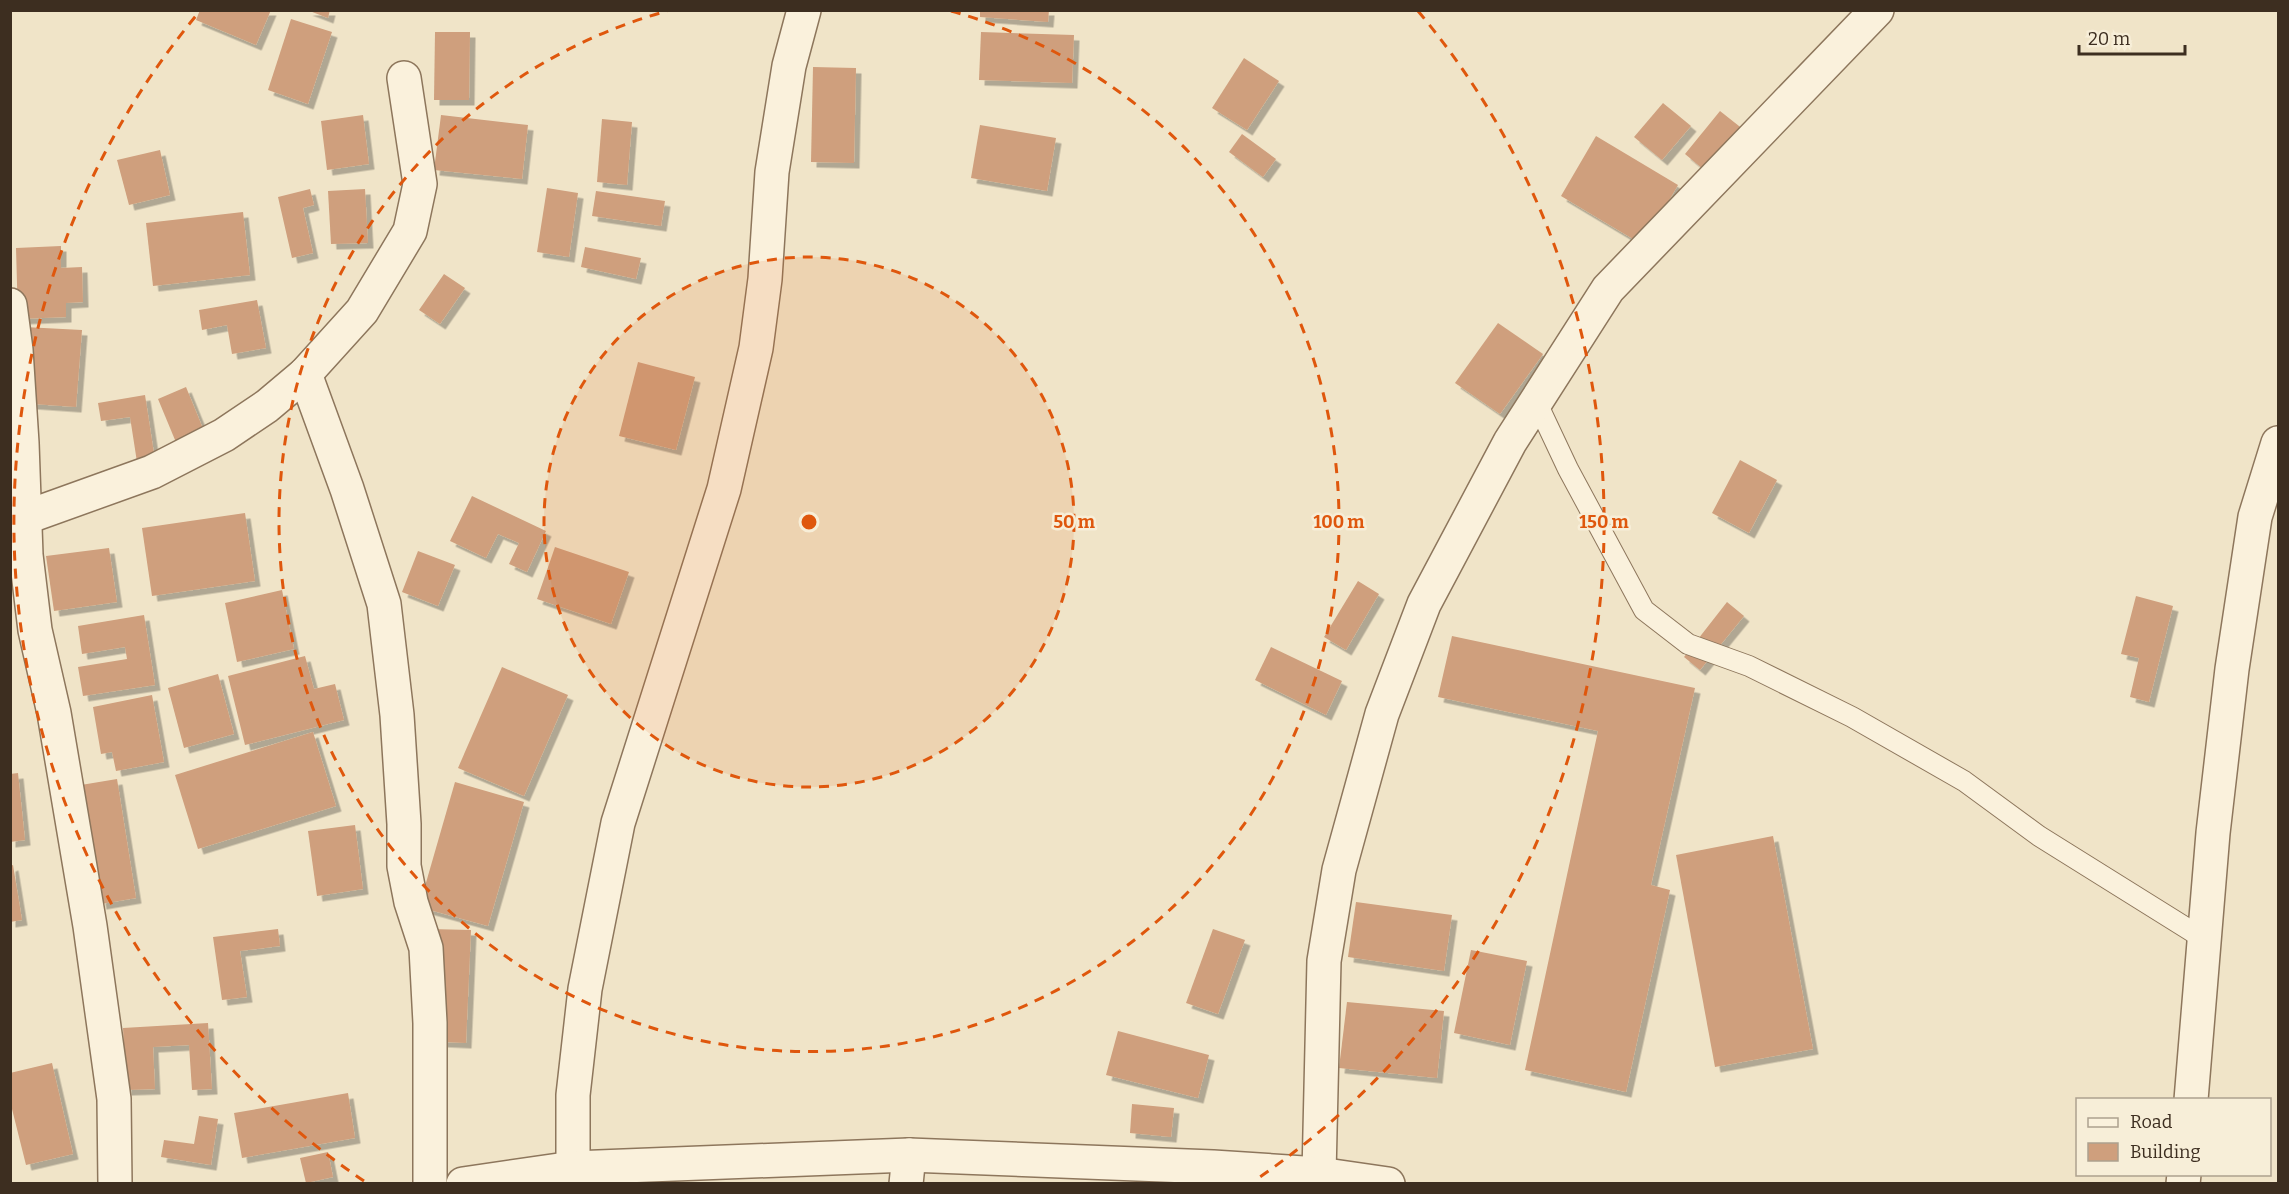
<svg xmlns="http://www.w3.org/2000/svg" width="2289" height="1194" font-family="Bitter,serif">
  <style>
    .building { fill: #cf9f7d; filter: url(#shadow) }
    .lines { fill: none; stroke-linecap: round; stroke-linejoin: round }
    .service-casing { stroke: #8d765c; stroke-width: 22 }
    .minor-casing { stroke: #8d765c; stroke-width: 36 }
    .tertiary-casing { stroke: #8d765c; stroke-width: 36 }
    .service { stroke: #faf1dc; stroke-width: 20 }
    .minor { stroke: #faf1dc; stroke-width: 33 }
    .tertiary { stroke: #faf1dc; stroke-width: 33 }
    .ring { fill: none; stroke: #df570d; stroke-width: 3; stroke-dasharray: 10 8 }
    .centre { fill: #df570d; stroke: #f7eed8; stroke-width: 3 }
    .ring-label { font-size: 18px; text-anchor: middle; font-weight: bold; fill: #df570d; stroke: #f7eed8; stroke-width: 5; stroke-linejoin: round; paint-order: stroke }
  </style>
  <defs>
    <filter id="shadow"><feDropShadow dx="5.5" dy="5.5" stdDeviation="0" flood-color="#0004"/></filter>
  </defs>
  <rect width="100%" height="100%" fill="#f0e4c8"/>
  <!-- building -->
  <g class="building">
    <polygon points="200,10 271,10 256,45 196,20"/>
    <polygon points="307,10 330,10 328,18"/>
    <polygon points="980,10 1049,10 1048,22 980,17"/>
    <polygon points="291,19 332,32 308,104 268,90"/>
    <polygon points="435,32 470,32 469,100 434,100"/>
    <polygon points="981,32 1074,35 1072,83 979,80"/>
    <polygon points="1244,58 1279,81 1247,130 1212,108"/>
    <polygon points="813,67 856,68 854,163 811,162"/>
    <polygon points="1663,103 1691,126 1662,160 1634,137"/>
    <polygon points="1720,111 1744,130 1709,174 1685,154"/>
    <polygon points="363,115 369,164 327,170 321,121"/>
    <polygon points="441,115 528,125 522,179 434,170"/>
    <polygon points="602,119 632,122 627,185 597,182"/>
    <polygon points="980,125 1056,138 1047,191 971,178"/>
    <polygon points="1242,134 1276,159 1263,177 1229,152"/>
    <polygon points="1596,136 1678,185 1643,245 1561,196"/>
    <polygon points="160,150 170,195 129,205 117,160"/>
    <polygon points="547,188 578,193 569,257 537,252"/>
    <polygon points="310,189 314,205 303,208 313,253 292,258 278,197"/>
    <polygon points="365,189 368,243 331,244 328,191"/>
    <polygon points="596,191 665,201 661,226 592,216"/>
    <polygon points="243,212 250,275 153,286 146,223"/>
    <polygon points="61,246 61,268 82,267 83,302 66,303 66,317 18,319 16,248"/>
    <polygon points="585,247 641,258 636,279 581,267"/>
    <polygon points="444,274 465,288 440,324 419,310"/>
    <polygon points="257,300 266,348 232,354 227,325 202,330 199,310"/>
    <polygon points="1498,323 1543,354 1500,414 1455,383"/>
    <polygon points="24,327 82,330 76,407 19,403"/>
    <polygon points="638,362 695,377 676,450 619,436"/>
    <polygon points="186,387 208,441 180,452 158,399"/>
    <polygon points="145,395 155,460 137,462 130,417 101,421 98,403"/>
    <polygon points="1740,460 1777,480 1749,533 1712,513"/>
    <polygon points="472,496 546,531 527,572 509,564 519,543 498,534 486,558 450,541"/>
    <polygon points="245,513 255,581 152,596 142,528"/>
    <polygon points="555,547 629,572 611,624 537,599"/>
    <polygon points="109,548 117,602 54,611 46,556"/>
    <polygon points="418,551 455,565 438,606 402,592"/>
    <polygon points="1358,581 1379,594 1346,650 1324,637"/>
    <polygon points="282,590 294,649 237,662 225,603"/>
    <polygon points="2136,596 2173,606 2149,702 2130,697 2139,658 2121,654"/>
    <polygon points="1727,602 1744,616 1700,670 1684,657"/>
    <polygon points="144,615 155,685 83,696 78,667 127,659 125,647 82,654 78,626"/>
    <polygon points="1452,636 1695,688 1651,885 1670,890 1626,1092 1525,1070 1598,731 1438,697"/>
    <polygon points="1271,647 1342,681 1326,715 1255,680"/>
    <polygon points="305,656 314,689 335,684 344,720 245,745 228,676"/>
    <polygon points="502,667 568,695 524,796 458,768"/>
    <polygon points="218,674 234,734 184,748 168,688"/>
    <polygon points="152,695 164,762 116,771 112,752 101,754 93,707"/>
    <polygon points="313,732 336,806 198,849 175,775"/>
    <polygon points="18,773 25,840 10,842 10,774"/>
    <polygon points="117,779 136,898 101,904 81,785"/>
    <polygon points="455,782 524,802 488,926 419,907"/>
    <polygon points="355,825 363,889 317,896 308,831"/>
    <polygon points="1773,836 1813,1049 1715,1067 1676,855"/>
    <polygon points="13,865 22,920 10,922 10,866"/>
    <polygon points="1356,902 1452,915 1444,971 1348,957"/>
    <polygon points="278,929 280,946 240,951 247,997 222,1000 213,937"/>
    <polygon points="430,929 471,930 466,1043 425,1041"/>
    <polygon points="1213,929 1245,940 1218,1014 1186,1003"/>
    <polygon points="1471,950 1527,961 1510,1045 1454,1033"/>
    <polygon points="1347,1002 1444,1011 1437,1078 1339,1068"/>
    <polygon points="208,1023 212,1089 192,1090 189,1045 153,1047 155,1089 126,1090 123,1028"/>
    <polygon points="1118,1031 1209,1055 1198,1098 1106,1075"/>
    <polygon points="52,1063 73,1154 26,1165 10,1101 10,1073"/>
    <polygon points="348,1093 355,1138 242,1158 234,1113"/>
    <polygon points="1132,1104 1174,1108 1171,1137 1130,1133"/>
    <polygon points="199,1116 218,1119 211,1165 161,1157 164,1140 194,1144"/>
    <polygon points="328,1152 333,1177 306,1183 300,1158"/>
  </g>
  <g class="lines">
    <!-- service casing -->
    <g class="service-casing">
      <polyline id="service" points="1536,401 1568,469 1644,610 1688,644 1749,666 1852,717 1964,781 2039,836 2204,939"/>
    </g>
    <!-- minor casing -->
    <g class="minor-casing">
      <g id="minor">
        <polyline points="10,305 16,350 22,443 26,555 35,630 54,713 90,926 114,1099 115,1184"/>
        <polyline points="305,374 347,489 384,604 397,715 404,824 404,866 411,902 426,948 430,1023 430,1184"/>
        <polyline points="24,518 152,472 224,435 267,406 305,374 362,311 410,231 420,184 404,78"/>
        <polyline points="2191,1100 2213,833 2232,669 2255,517 2278,443"/>
        <polyline points="573,1168 573,1095 585,989 618,823 724,489 756,348 765,279 772,172 789,66 804,10"/>
        <polyline points="1319,1174 1324,961 1339,870 1382,714 1424,604 1510,442 1608,289 1877,10"/>
        <polyline points="906,1184 909,1155"/>
        <polyline points="2183,1184 2184,1174"/>
      </g>
    </g>
    <!-- tertiary casing -->
    <g class="tertiary-casing">
      <polyline id="tertiary" points="463,1184 573,1168 909,1155 1213,1167 1319,1174 1388,1184"/>
    </g>
    <!-- service -->
    <use href="#service" class="service"/>
    <!-- minor -->
    <use href="#minor" class="minor"/>
    <!-- tertiary -->
    <use href="#tertiary" class="tertiary"/>
  </g>
  <!-- distance rings -->
  <circle cx="809" cy="522" r="265" fill="#df570d" fill-opacity=".12"/>
  <g class="ring">
    <circle cx="809" cy="522" r="265"/>
    <path d="M951 11A530 530 0 1 1 667 11"/>
    <path d="M364 1181A795 795 0 0 1 200 11M1418 11A795 795 0 0 1 1254 1181"/>
  </g>
  <circle cx="809" cy="522" r="9" class="centre"/>
  <g class="ring-label">
    <text x="1074" y="528">50 m</text>
    <text x="1339" y="528">100 m</text>
    <text x="1604" y="528">150 m</text>
  </g>
  <!-- border -->
  <rect width="2289" height="1194" fill="none" stroke="#3d2e20" stroke-width="24"/>
  <!-- legend -->
  <rect x="2076" y="1098" width="195" height="78" fill="#f7eed8" stroke="#ada18e" stroke-width="1.5"/>
  <rect x="2088" y="1118" width="30" height="9" fill="#faf1dc" stroke="#ada18e" stroke-width="1.5"/>
  <text x="2130" y="1128" font-size="18" fill="#3d2e20">Road</text>
  <rect x="2088" y="1143" width="30" height="18" fill="#cf9f7d" stroke="#ada18e" stroke-width="1.5"/>
  <text x="2130" y="1158" font-size="18" fill="#3d2e20">Building</text>
  <!-- scale -->
  <path d="M2079 45v9h106v-9" fill="none" stroke="#3d2e20" stroke-width="3"/>
  <text x="2088" y="45" font-size="18" fill="#3d2e20" stroke="#f7eed8" stroke-width="4.5" paint-order="stroke">20 m</text>
</svg>
